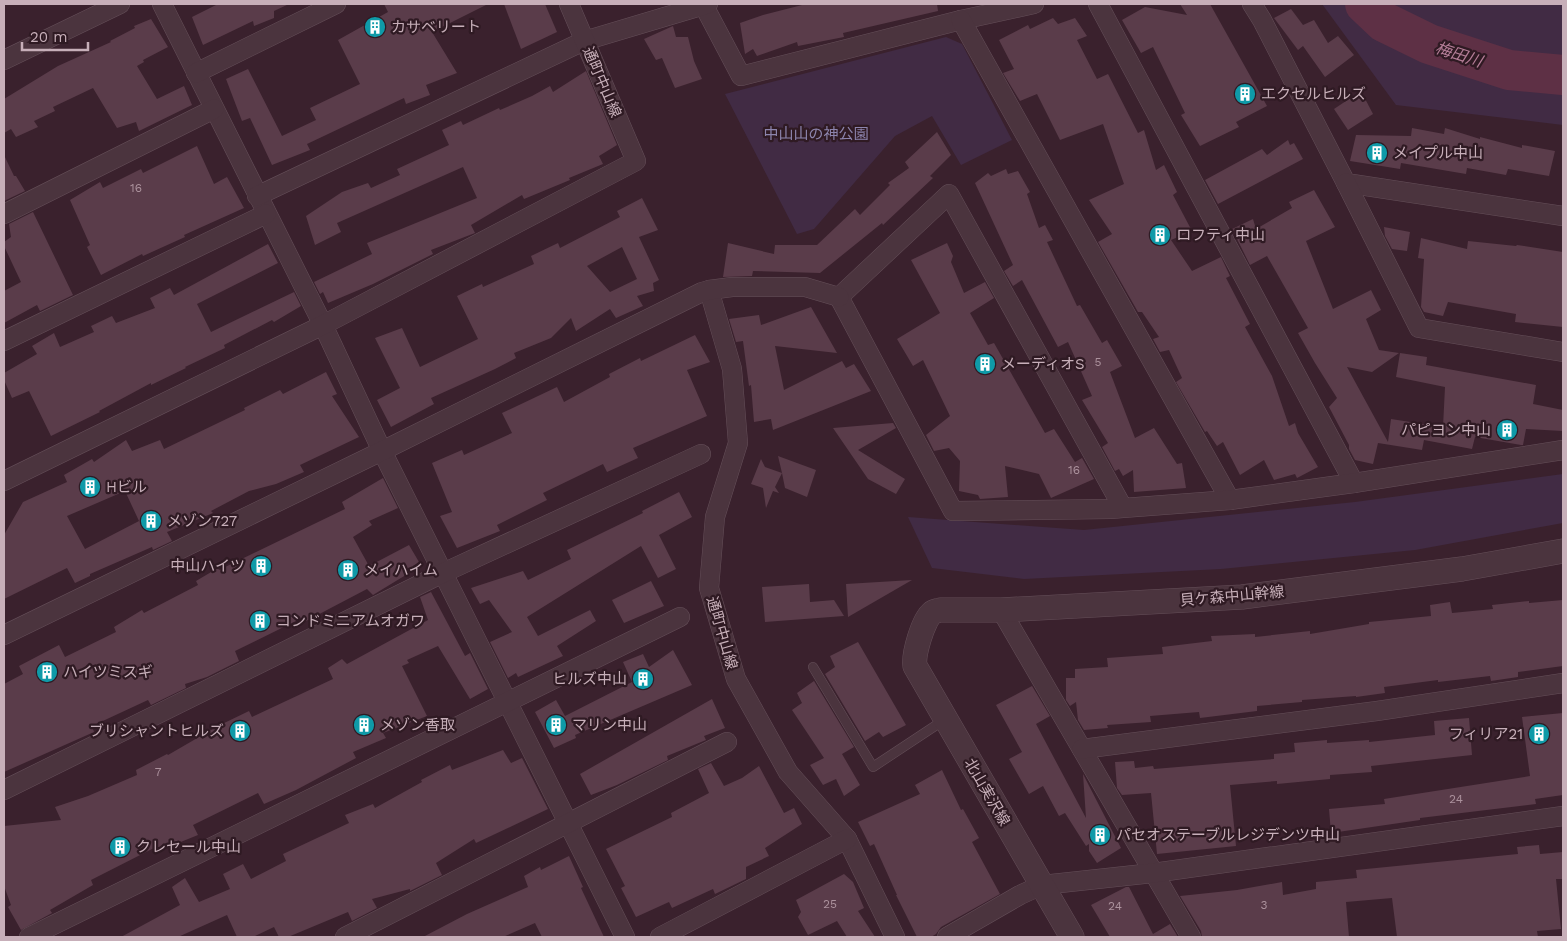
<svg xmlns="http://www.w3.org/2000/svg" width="1567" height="941" font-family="'Work Sans','Noto Sans JP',sans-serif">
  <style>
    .green { fill: #412b44 }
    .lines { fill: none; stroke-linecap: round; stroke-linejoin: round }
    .river { stroke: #5e3045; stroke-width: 40 }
    .building { fill: #5a3c4a; fill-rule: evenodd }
    .service-casing { stroke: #654f59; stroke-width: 10 }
    .minor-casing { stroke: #654f59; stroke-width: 20 }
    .tertiary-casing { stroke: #654f59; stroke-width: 25 }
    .service { stroke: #4b343e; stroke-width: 9 }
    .minor { stroke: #4b343e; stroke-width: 19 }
    .tertiary { stroke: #4b343e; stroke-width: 24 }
    .labels { text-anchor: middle; stroke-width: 4.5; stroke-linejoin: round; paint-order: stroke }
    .number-label { font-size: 12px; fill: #ac929d }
    .poi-label { font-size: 15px; fill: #c7afb9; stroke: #2f1a23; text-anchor: start }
    .street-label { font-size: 15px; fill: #c7afb9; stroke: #2f1a23 }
    .park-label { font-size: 15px; fill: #8c84ad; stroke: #2f1a23 }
    .water-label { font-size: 16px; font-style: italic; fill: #b47d97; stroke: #2f1a23 }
  </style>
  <rect width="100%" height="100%" fill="#3a212d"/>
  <!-- green -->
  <g class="green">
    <polygon points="1322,4 1563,4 1563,125 1396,105"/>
    <polygon points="946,37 962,44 1012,140 961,165 932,116 895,136 814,229 797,234 725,94"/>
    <polygon points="1563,474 1563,523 1415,550 1221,569 1024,579 932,568 908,517 1084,530 1355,502"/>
  </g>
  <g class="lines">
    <!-- river -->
    <polyline class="river" points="1365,4 1384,22 1429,44 1509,70 1563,75"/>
  </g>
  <!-- building -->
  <g class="building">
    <polygon points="218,4 289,4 274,11 274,18 254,26 253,21 203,45 192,17"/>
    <polygon points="384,4 488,4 432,32 457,73 426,85 430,95 406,104 404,98 307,144 310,150 272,165 250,118 242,121 226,79 248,69 282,136 316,120 310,108 360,84 338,40 388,12"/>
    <polygon points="504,4 545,4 557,32 521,49"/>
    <polygon points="806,4 937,4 938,11 843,33 844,37 798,46 797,42 757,56 753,49 745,54 740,23 763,15"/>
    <polygon points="1180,4 1210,4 1267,106 1236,122 1239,127 1200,146 1181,115 1185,113 1153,47 1141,53 1122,20 1145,7 1187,15"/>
    <polygon points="1291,9 1303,25 1314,20 1328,43 1338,36 1354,55 1325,77 1303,46 1298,50 1274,18"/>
    <polygon points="1053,18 1058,24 1075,18 1087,36 1077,40 1097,79 1108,74 1138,133 1144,130 1156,170 1164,165 1177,192 1173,195 1192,231 1171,240 1192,271 1221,257 1230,276 1226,278 1250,324 1245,327 1272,376 1289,426 1295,423 1298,433 1318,467 1297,478 1295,474 1274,480 1264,460 1240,475 1223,442 1217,446 1207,431 1205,432 1176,382 1182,378 1169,350 1160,352 1153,339 1159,337 1142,312 1138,312 1098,242 1112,234 1089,200 1124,184 1103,124 1060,140 1037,94 1020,101 1003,73 1014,69 999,40 1028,25 1030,29"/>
    <polygon points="151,19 168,47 143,60 144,62 137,66 157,99 184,86 192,105 139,131 136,122 117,128 93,88 53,107 55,111 34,121 38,127 16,137 11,129 4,133 4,99 58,66 111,42 110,41 135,28 134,26"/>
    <polygon points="673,26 676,37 688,37 694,61 702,79 675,88 662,58 656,60 644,39"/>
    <polygon points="586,71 617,145 599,156 603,164 569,178 570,180 524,199 522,195 471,225 475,233 431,250 433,254 373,284 328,303 323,292 320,294 314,282 372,254 367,243 477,198 463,167 337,223 341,232 315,245 306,216 342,192 368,183 371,188 400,175 397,169 449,145 442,130 461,121 463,125 499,108 500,110 532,96 550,86 553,92"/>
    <polygon points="1361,91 1373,114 1348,130 1334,109"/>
    <polygon points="1412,128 1444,134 1445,128 1480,139 1480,137 1522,148 1522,145 1555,151 1549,176 1508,169 1506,175 1467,168 1466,174 1401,163 1400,169 1350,161 1356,135 1411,136"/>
    <polygon points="937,132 951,155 930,176 933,178 883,225 882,223 820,273 753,271 752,276 723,277 728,243 774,254 775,245 817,245 855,209 860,215 890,185 888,183 909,168 905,162"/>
    <polygon points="1288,140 1290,145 1294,143 1303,159 1218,204 1205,180 1262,149 1267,155"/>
    <polygon points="197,146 214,184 227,177 244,208 184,235 185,237 143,256 142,254 101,275 87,247 90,245 70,200 100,182 103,188 141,169 143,173"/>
    <polygon points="4,155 14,176 16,176 25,191 4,201"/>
    <polygon points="1006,169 1008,174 1018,171 1030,192 1027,194 1039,228 1045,225 1053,240 1047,242 1077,306 1080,305 1102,343 1107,340 1122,366 1110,372 1135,438 1154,428 1177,464 1182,463 1186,488 1134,492 1133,470 1123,476 1119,469 1115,471 1102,447 1108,443 1082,400 1092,396 1068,342 1058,347 1022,280 1013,286 1004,271 1013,265 975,183 988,173 991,176"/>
    <polygon points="1314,190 1335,227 1306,241 1333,309 1371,290 1381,310 1366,319 1379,350 1399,353 1372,372 1347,367 1388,442 1391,419 1443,427 1445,387 1396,377 1400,353 1427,357 1426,365 1536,385 1533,404 1563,410 1563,431 1526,429 1523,445 1521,445 1475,437 1472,449 1424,440 1422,450 1378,443 1373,464 1355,460 1349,449 1349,445 1329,407 1337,398 1315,363 1298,333 1308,328 1267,256 1250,265 1232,229 1253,219 1256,229 1292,208 1289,202"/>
    <path d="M642,198L658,230L639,237L659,280L653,283L654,291L637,296L643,306L616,318L610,309L576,331L571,318L551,338L514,353L516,358L495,369L431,398L434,404L391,427L377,400L400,388L375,338L402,328L420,367L478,339L457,296L482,284L483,287L534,264L531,256L558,243L560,248L620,217L617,211ZM622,247L637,279L610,292L587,266Z"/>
    <polygon points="33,212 73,295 40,311 37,305 4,323 4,291 21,282 4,246 4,242 11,237 9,224"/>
    <polygon points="1384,227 1410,232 1407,251 1392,249 1385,236"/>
    <polygon points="1421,238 1467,249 1468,241 1516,246 1517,245 1563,252 1563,327 1515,322 1516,314 1448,302 1443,316 1424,312 1421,307 1424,259 1418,258"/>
    <polygon points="947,243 953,256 951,262 964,293 985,282 994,298 970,313 988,345 994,343 1045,433 1054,429 1075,462 1082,458 1094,479 1051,498 1039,474 1005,466 1008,497 980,499 978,495 959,491 960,461 949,448 934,451 926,435 950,416 923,360 913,366 897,339 940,313 911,260"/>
    <polygon points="268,244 278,263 197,304 211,332 294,292 301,306 274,322 272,320 224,345 225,348 185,367 186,368 151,385 151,383 99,411 100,412 51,436 29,391 12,398 4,380 4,373 37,354 32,346 54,333 60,347 94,332 91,326 112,316 116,323 155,308 150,298 170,288 174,295"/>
    <polygon points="811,307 837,353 775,346 784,390 842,361 846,368 854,364 871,391 773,430 771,419 754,422 751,385 749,386 743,341 736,342 729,319 759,315 761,325"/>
    <polygon points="695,335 710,362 687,370 707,416 633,448 638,458 607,472 603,464 543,493 547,500 497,525 500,531 457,548 440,516 452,512 432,463 462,450 464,455 512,433 502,413 557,387 564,402 610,377 609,374 640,358 641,361"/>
    <path d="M326,372L337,394L332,396L359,437L300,465L304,472L276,484L249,491L211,511L213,513L167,532L172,541L153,550L152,547L90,574V576L75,583L67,568L4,599V535L23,502L67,482L64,475L92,459L94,462L126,440L132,451L160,440L164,449L245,410L244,408L280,390L283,394ZM125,491L139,521L85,549L67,516Z"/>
    <polygon points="893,423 896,428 858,450 905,479 896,494 868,479 833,428"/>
    <polygon points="778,456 816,470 807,497 785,488 782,473 775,487 779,493 773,491 766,508 763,488 751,484 761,459 765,467 782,473"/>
    <polygon points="383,478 398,508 369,521 372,525 353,537 369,566 409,545 419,562 413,566 414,570 373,595 367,589 306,621 304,617 235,651 239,661 207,677 185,684 186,688 151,705 148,700 92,726 94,732 4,772 4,684 23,674 19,666 59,645 65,657 116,632 114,627 142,610 144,613 198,585 196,581 218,568 219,570 345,509 342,502"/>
    <polygon points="679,492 692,517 659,535 676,569 658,578 641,546 527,617 538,636 590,610 596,621 557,646 563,656 518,677 516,673 508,678 490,642 512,632 489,600 480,604 471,588 523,571 528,580 571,559 567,550 643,513 642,511"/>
    <polygon points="912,580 848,617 846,584"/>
    <polygon points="651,581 664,606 624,623 612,600"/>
    <polygon points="809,584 810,602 834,600 844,616 765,622 762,587"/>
    <polygon points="431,592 465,656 470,653 488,689 470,699 438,646 407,660 409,663 402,666 427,716 383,733 386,738 353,752 356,758 296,790 264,804 258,793 193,825 198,835 156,852 154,848 91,880 93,885 50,910 52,913 21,930 8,907 11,905 4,886 4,826 61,820 55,807 88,796 137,775 136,770 167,754 168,755 218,726 249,711 252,717 333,679 328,668 342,659 347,664 428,620 420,597"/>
    <polygon points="1563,600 1563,666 1518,672 1518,677 1491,681 1490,676 1438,682 1438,680 1384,687 1385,693 1356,697 1356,696 1302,700 1302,702 1257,706 1257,711 1200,718 1199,712 1150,716 1151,722 1107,725 1108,728 1084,730 1078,720 1076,702 1070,706 1066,700 1066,678 1075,678 1075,669 1108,667 1107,658 1163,654 1162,647 1212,641 1211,636 1255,634 1255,637 1310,631 1310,634 1369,624 1369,622 1431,616 1430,605 1450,602 1452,613 1493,609 1492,605 1529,601 1529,603"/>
    <polygon points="858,642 906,725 883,737 879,732 865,741 825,674 835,667 830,656"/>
    <polygon points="673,650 692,685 575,735 576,738 554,748 535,712 556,700 565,716 632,682 623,662 643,654 649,667"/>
    <polygon points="814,681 854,747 842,754 860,785 844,796 836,779 823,785 810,765 824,758 792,710 802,703 797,693"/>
    <polygon points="1032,686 1050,716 1036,724 1086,818 1083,774 1121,848 1097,863 1089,851 1089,844 1086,846 1065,813 1059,816 1043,786 1029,794 1009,759 1022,752 996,705"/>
    <polygon points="712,699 725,728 704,736 706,740 667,756 668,760 617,785 591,795 580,774"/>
    <polygon points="1563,713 1563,795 1535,799 1536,804 1420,818 1420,820 1331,833 1329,809 1385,804 1384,799 1530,776 1522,717"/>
    <polygon points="1469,718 1472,755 1371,766 1372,772 1330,775 1330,779 1277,784 1277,781 1230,785 1236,846 1157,854 1151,793 1122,795 1117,788 1115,762 1134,761 1135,768 1153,766 1154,769 1274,759 1274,754 1295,752 1294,743 1327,740 1327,743 1369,740 1369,742 1435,735 1434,721"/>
    <polygon points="503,750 511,763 522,758 548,809 476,843 474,839 436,863 442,875 410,891 410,889 372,899 377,908 352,921 348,912 288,937 279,937 274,927 253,937 237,937 227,915 178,937 121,937 180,905 172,887 185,878 199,902 230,889 223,874 243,864 251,879 286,861 283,854 349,823 345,815 373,804 375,808 422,782 421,780 450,765 452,770"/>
    <polygon points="711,763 724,786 742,778 759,766 784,813 794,808 802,824 765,848 769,856 746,867 746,879 715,894 713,889 672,908 669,902 636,917 621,888 625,886 606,849 672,817 671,813 709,793 698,769"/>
    <polygon points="942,770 961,810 963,809 979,838 972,842 1000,894 941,927 936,934 931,937 917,937 896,895 897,895 874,844 870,846 858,822 920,794 915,785"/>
    <polygon points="1539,845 1540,854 1563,852 1563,879 1556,879 1561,929 1537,931 1538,937 1397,937 1392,898 1346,902 1349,937 1202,937 1201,931 1180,896 1237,890 1282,882 1283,895 1316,889 1316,882 1357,878 1356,870 1518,854 1517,847"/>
    <polygon points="569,856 583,887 581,888 604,937 542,937 535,923 503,937 423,937 467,914 528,887 524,876 540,867 541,870"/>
    <polygon points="844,874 853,882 864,908 858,911 875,937 847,937 837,921 808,935 798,917 801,912 796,900"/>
    <polygon points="1126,887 1129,887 1153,934 1170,924 1178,937 1110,937 1091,905"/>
  </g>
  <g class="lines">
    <!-- service casing -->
    <g class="service-casing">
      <polyline id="service" points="813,667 873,767 944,720"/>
    </g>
    <!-- minor casing -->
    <g class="minor-casing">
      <g id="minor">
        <polyline points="162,4 323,325 382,451 625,937"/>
        <polyline points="703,4 741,76 961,20 1034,4"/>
        <polyline points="1098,4 1354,483"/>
        <polyline points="1252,4 1262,20 1346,183 1563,216"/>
        <polyline points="961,20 1230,500"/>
        <polyline points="4,60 120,4"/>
        <polyline points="196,73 336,4"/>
        <polyline points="1346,183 1419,328 1563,352"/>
        <polyline points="257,196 584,41 708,4"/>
        <polyline points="4,214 214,109"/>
        <polyline points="709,290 732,369 738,443 715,517 709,588 736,679 788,772 847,839 895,937"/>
        <polyline points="4,341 266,214"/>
        <polyline points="4,481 323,325 636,161 569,4"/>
        <polyline points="1123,508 949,194 839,297 953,511 1111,509 1123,508 1230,500 1354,483 1563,450"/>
        <polyline points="1001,610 1191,937"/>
        <polyline points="4,635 382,451 702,292 709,290 732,287 805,287 839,297"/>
        <polyline points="1082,749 1377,711 1563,683"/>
        <polyline points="4,790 443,573 701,454"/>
        <polyline points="29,937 680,617"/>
        <polyline points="345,937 727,742"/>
        <polyline points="660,937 847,839"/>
        <polyline points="947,937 1020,895 1042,885 1153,873 1563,816"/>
      </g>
    </g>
    <!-- tertiary casing -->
    <g class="tertiary-casing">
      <path id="tertiary" d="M1072,937L915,666C913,655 923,620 932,613C934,611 937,611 940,610H1001L1242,597L1462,569L1563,551"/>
    </g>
    <!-- service -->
    <use href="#service" class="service"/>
    <!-- minor -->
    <use href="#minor" class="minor"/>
    <!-- tertiary -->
    <use href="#tertiary" class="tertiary"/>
  </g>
  <!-- icons -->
  <defs>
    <g id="building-disc" transform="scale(1.125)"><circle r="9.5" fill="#0f9aa8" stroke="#2f1a23"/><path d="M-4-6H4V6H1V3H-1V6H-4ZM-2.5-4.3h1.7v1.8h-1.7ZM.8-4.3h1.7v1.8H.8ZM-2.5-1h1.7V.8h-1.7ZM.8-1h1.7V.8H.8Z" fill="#fff"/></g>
  </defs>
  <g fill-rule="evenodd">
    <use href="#building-disc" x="375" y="27"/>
    <use href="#building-disc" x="1245" y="94"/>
    <use href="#building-disc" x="1377" y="153"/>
    <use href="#building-disc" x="1160" y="235"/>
    <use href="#building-disc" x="985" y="364"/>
    <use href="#building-disc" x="1507" y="430"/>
    <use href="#building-disc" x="90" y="487"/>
    <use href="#building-disc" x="151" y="521"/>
    <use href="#building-disc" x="261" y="566"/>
    <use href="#building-disc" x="348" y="570"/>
    <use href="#building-disc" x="260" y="621"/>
    <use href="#building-disc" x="47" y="672"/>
    <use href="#building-disc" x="643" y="679"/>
    <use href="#building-disc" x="364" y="725"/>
    <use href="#building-disc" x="556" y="725"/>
    <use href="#building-disc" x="240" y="731"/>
    <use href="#building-disc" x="1539" y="734"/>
    <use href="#building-disc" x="1100" y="835"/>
    <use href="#building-disc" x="120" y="847"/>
  </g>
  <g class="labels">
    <!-- number labels -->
    <g class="number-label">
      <text x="136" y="192">16</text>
      <text x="1098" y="366">5</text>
      <text x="1074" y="474">16</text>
      <text x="158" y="776">7</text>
      <text x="1456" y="803">24</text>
      <text x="830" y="908">25</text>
      <text x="1264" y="909">3</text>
      <text x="1115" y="910">24</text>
    </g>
    <!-- poi labels -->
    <g class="poi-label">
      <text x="391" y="32">カサベリート</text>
      <text x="1261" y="99">エクセルヒルズ</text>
      <text x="1393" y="158">メイプル中山</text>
      <text x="1176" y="240">ロフティ中山</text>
      <text x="1001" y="369">メーディオS</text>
      <text x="1491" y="435" text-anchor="end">パピヨン中山</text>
      <text x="106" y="492">Hビル</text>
      <text x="167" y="526">メゾン727</text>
      <text x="245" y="571" text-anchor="end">中山ハイツ</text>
      <text x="364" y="575">メイハイム</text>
      <text x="276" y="626">コンドミニアムオガワ</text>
      <text x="63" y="677">ハイツミスギ</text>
      <text x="627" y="684" text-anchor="end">ヒルズ中山</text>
      <text x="380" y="730">メゾン香取</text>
      <text x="572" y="730">マリン中山</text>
      <text x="224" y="736" text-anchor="end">ブリシャントヒルズ</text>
      <text x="1523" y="739" text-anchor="end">フィリア21</text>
      <text x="1116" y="840">パセオステーブルレジデンツ中山</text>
      <text x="136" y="852">クレセール中山</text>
    </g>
    <!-- street labels -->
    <g class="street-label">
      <text transform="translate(602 82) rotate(67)" y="5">通町中山線</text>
      <text transform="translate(1232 596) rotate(-5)" y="5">貝ケ森中山幹線</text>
      <text transform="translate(722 633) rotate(74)" y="5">通町中山線</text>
      <text transform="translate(987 792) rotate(60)" y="5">北山実沢線</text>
    </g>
    <!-- park labels -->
    <g class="park-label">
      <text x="816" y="139">中山山の神公園</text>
    </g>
    <!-- water labels -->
    <g class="water-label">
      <text transform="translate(1459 54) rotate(18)" y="6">梅田川</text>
    </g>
  </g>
  <!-- border -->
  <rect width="1567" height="941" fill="none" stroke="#c7afb9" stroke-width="10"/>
  <!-- scale -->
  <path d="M22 42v8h66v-8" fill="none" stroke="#c7afb9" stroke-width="2.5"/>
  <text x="30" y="42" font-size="15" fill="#c7afb9" stroke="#2f1a23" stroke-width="4" paint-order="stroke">20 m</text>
</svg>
